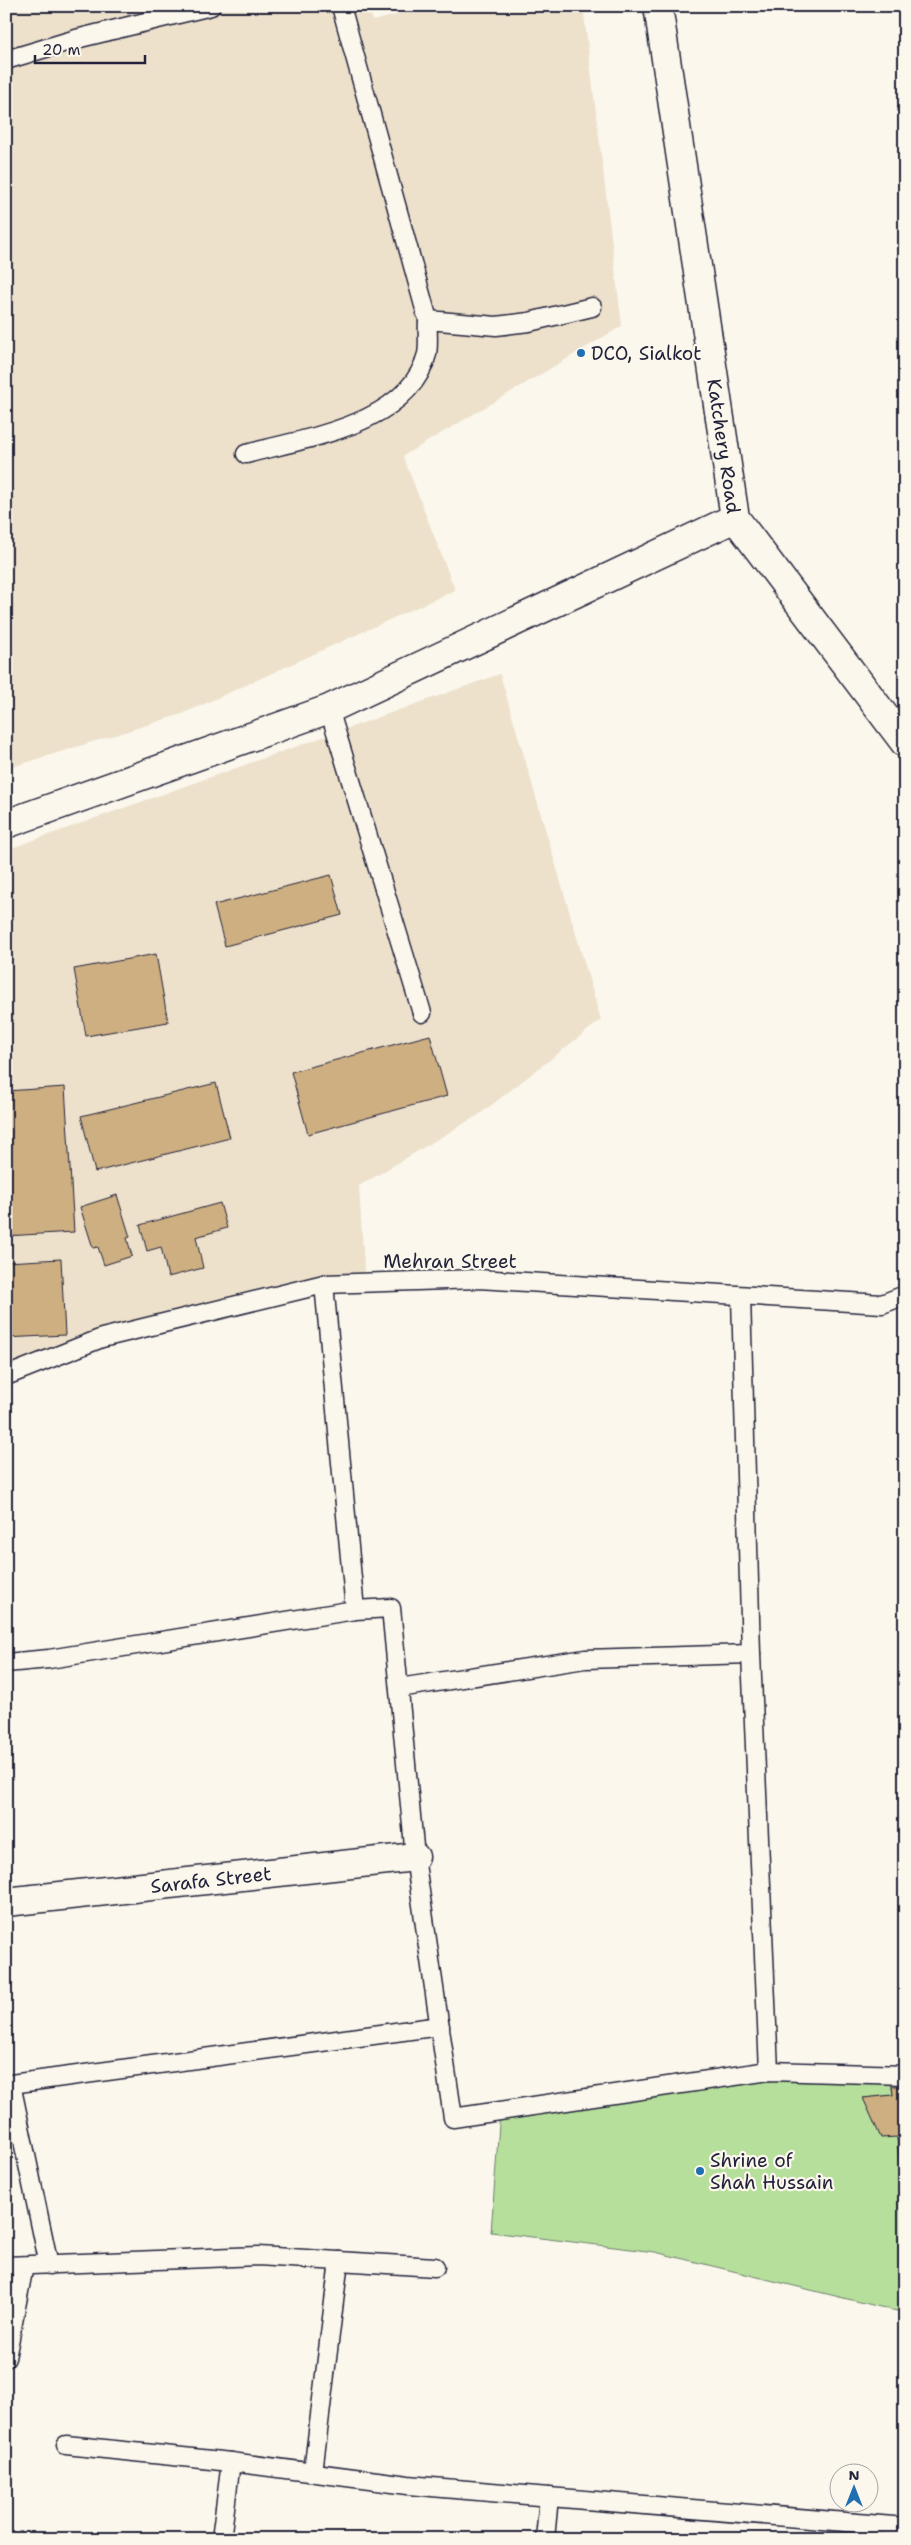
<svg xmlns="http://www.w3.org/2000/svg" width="911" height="2545" font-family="'Shantell Sans',sans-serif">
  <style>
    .built { fill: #ede1cc }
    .green { fill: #b6df9c; stroke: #6c806c }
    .building { fill: #cdaf81; stroke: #22223b }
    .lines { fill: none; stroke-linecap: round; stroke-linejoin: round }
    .service-casing { stroke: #22223b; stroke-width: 21 }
    .minor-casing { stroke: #22223b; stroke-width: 31 }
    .secondary-casing { stroke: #22223b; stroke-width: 31 }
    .service { stroke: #fbf7ec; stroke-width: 18 }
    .minor { stroke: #fbf7ec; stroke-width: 28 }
    .secondary { stroke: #fbf7ec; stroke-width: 28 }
    .poi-dot { fill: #1f6fb2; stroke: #fbf7ec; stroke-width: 2 }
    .labels { text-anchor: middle; stroke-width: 4.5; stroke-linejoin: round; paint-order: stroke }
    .poi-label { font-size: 19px; fill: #22223b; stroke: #fbf7ec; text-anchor: start }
    .street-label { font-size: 19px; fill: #22223b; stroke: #fbf7ec }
  </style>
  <rect width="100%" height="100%" fill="#fbf7ec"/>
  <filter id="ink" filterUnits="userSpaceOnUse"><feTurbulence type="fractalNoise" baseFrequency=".02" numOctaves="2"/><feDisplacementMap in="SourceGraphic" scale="10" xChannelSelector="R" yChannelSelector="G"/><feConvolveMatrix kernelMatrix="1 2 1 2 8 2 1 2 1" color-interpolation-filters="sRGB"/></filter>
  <g filter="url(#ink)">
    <!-- built -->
    <g class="built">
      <polygon points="6,6 369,6 373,21 428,6 583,6 622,326 403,456 455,590 182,714 6,769"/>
      <polygon points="500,674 601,1020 480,1114 359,1186 365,1282 102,1338 6,1376 6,850"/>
    </g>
    <!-- green -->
    <polygon class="green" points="769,2071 890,2075 893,2095 863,2098 897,2137 900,2167 905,2167 905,2313 655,2252 491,2232 500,2111"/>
    <!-- building -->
    <g class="building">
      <polygon points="331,875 342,915 225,946 214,905"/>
      <polygon points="156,954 168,1022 86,1036 74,969"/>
      <polygon points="430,1035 447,1096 308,1134 291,1072"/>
      <polygon points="216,1083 230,1138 95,1172 81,1116"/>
      <polygon points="65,1087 74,1232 6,1236 6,1091"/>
      <polygon points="117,1195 130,1237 127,1238 132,1256 104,1265 98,1247 93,1248 80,1207"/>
      <polygon points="220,1203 227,1228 196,1237 203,1268 168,1277 161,1247 147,1251 140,1225"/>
      <polygon points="61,1259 65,1335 6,1338 6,1262"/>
      <polygon points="892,2086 905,2086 905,2167 900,2168 897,2137 881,2138 863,2098 893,2095"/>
    </g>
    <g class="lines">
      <!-- service casing -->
      <g class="service-casing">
        <g id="service">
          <polyline points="6,60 76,39 211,6"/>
          <polyline points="428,320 496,326 529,322 592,307"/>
          <path d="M246,454C305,438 409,425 427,354C429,344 427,331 428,320L341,6"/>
          <polyline points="329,709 422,1013"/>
          <polyline points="324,1284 355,1610"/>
          <polyline points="741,1296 751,1654 769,2071"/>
          <polyline points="6,1376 102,1338 324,1284 478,1279 882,1304 905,1295"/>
          <polyline points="6,1663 49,1659 355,1610 391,1608 415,1857 453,2118 769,2071 905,2075"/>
          <polyline points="399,1688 585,1659 751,1654"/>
          <polyline points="49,2265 11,2084 440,2026"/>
          <polyline points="6,2266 258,2256 435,2267"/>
          <polyline points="6,2358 24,2266"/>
          <polyline points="66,2445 231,2462 408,2485 905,2527"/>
          <polyline points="313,2472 339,2261"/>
          <polyline points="221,2539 231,2462"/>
          <polyline points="545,2539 549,2497"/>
        </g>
      </g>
      <!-- minor casing -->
      <g class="minor-casing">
        <g id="minor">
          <polyline points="6,824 329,709 735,518"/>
          <path id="s1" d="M6,1902L415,1857"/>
        </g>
      </g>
      <!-- secondary casing -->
      <g class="secondary-casing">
        <g id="secondary">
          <path id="s2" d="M658,6L735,518L905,743"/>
        </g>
      </g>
      <!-- service -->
      <use href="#service" class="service"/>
      <!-- minor -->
      <use href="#minor" class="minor"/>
      <!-- secondary -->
      <use href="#secondary" class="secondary"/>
    </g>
  </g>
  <!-- markers -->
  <g class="poi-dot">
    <circle cx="581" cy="353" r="5"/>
    <circle cx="700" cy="2171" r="5"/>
  </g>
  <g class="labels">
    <!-- poi labels -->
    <g class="poi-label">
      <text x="591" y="360">DCO, Sialkot</text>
      <text x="710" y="2167">Shrine of<tspan x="710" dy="22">Shah Hussain</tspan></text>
    </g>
    <!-- street labels -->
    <g class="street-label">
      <text dy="7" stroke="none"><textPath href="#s2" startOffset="445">Katchery Road</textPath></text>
      <text x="450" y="1268">Mehran Street</text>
      <text dy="7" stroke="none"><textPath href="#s1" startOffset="206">Sarafa Street</textPath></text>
    </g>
  </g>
  <!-- margin -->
  <rect width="911" height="2545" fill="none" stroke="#fbf7ec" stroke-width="25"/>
  <rect x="12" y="12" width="886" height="2520" fill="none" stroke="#22223b" stroke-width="2" filter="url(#ink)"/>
  <!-- north arrow -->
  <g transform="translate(854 2488)"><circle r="24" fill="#fbf7ec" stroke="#a4a2a5"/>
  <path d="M0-4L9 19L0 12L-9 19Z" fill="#1f6fb2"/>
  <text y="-8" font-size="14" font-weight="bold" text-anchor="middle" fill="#22223b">N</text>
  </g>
  <!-- scale -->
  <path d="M35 55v8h110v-8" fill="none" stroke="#22223b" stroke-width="2.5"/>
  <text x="42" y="55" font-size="15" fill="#22223b" stroke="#fbf7ec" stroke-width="4" paint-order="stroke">20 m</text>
</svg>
